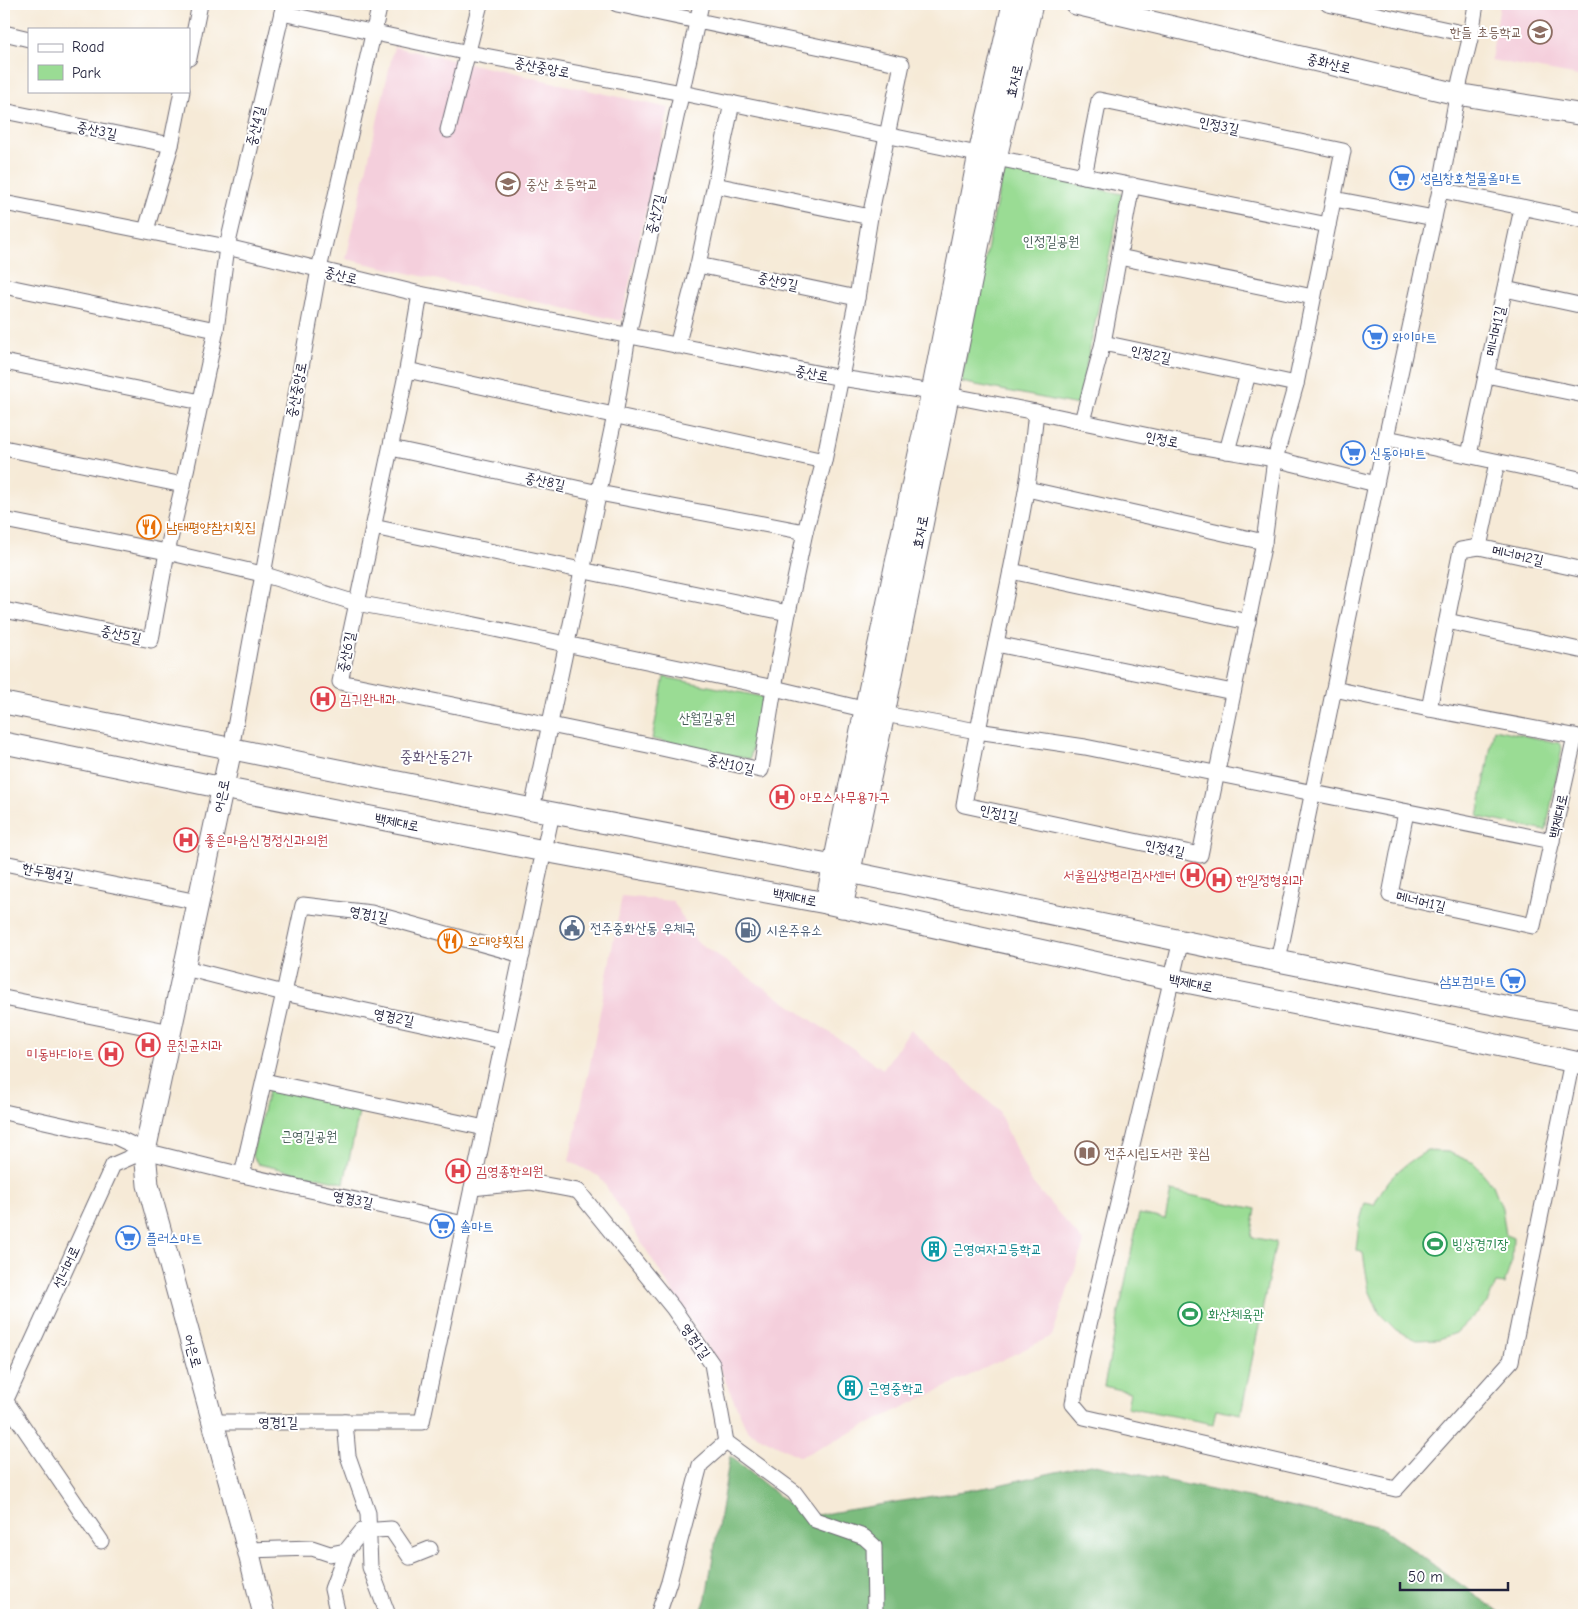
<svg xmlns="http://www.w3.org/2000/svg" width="1588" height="1619" font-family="'Comic Neue','Poor Story',sans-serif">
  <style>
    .built { fill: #f4cfdc }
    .green { fill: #9adc94; stroke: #5e7f68 }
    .forest { fill: #7bbc7e; stroke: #4e6f5c }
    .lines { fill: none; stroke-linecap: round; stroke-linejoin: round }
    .street-casing { stroke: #6c6872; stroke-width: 17 }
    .secondary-casing { stroke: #6c6872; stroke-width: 23 }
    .street { stroke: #fff; stroke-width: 15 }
    .secondary { stroke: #fff; stroke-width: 21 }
    .labels { text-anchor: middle; stroke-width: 4; stroke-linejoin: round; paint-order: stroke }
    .education-label { font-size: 14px; fill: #785e54; stroke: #fff; text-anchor: start }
    .street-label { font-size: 14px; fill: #22223b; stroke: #fff }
    .shop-label { font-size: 14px; fill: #366cbe; stroke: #fff; text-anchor: start }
    .park-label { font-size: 14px; fill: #465a56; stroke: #fff }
    .food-label { font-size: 14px; fill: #c56008; stroke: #fff; text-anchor: start }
    .health-label { font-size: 14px; fill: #be3a42; stroke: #fff; text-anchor: start }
    .service-label { font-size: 14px; fill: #4e5e75; stroke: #fff; text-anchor: start }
    .leisure-label { font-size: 14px; fill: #27864d; stroke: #fff; text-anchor: start }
    .culture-label { font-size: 14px; fill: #0d838f; stroke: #fff; text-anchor: start }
    .quarter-label { font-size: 16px; fill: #625474; stroke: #fff }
  </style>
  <rect width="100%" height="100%" fill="#fff"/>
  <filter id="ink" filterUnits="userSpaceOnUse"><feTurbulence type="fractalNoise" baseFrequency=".02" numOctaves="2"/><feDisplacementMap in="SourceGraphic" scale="10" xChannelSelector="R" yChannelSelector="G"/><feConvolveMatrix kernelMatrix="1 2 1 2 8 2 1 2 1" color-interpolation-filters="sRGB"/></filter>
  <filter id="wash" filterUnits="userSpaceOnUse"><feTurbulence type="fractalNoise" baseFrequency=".0096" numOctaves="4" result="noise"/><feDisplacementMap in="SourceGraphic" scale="20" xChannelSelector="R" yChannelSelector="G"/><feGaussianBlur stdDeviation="1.12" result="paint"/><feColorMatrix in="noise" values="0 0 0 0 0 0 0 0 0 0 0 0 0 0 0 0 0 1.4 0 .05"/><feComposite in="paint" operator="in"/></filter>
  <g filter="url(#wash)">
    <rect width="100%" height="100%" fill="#f6ead7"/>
    <!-- built -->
    <g class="built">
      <polygon points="1500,4 1584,4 1584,77 1491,60"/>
      <polygon points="394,47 669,108 621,321 346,259"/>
      <polygon points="622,896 673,901 696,941 883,1069 910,1030 998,1110 1030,1180 1084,1243 1052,1336 800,1457 747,1430 716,1360 600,1177 569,1161 589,1070"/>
    </g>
    <!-- green -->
    <g class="green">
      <polygon points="1011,170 1122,194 1078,405 961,382 1002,175"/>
      <polygon points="664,677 763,697 750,759 652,739"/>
      <polygon points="1494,729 1559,743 1562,748 1546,831 1478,817"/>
      <polygon points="269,1087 360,1108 344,1183 258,1164 252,1155"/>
      <path d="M1427,1151L1448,1152L1474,1163L1493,1185L1502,1208L1506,1235L1513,1238L1512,1261L1504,1284L1496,1283L1487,1303L1456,1333L1439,1339L1417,1340L1396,1330L1380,1314L1369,1290L1363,1253L1356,1250L1359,1224L1365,1203L1374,1205C1387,1178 1401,1166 1427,1151Z"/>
      <polygon points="1171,1191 1256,1209 1251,1237 1276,1242 1241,1414 1216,1409 1213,1424 1127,1407 1130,1392 1104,1386 1139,1214 1165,1219"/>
    </g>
    <!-- forest -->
    <polygon class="forest" points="730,1456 805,1517 994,1486 1091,1464 1381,1527 1503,1615 700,1615 706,1598"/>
  </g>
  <g filter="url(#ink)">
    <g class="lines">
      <!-- street casing -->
      <g class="street-casing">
        <g id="street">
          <polyline points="1328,4 1471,35"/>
          <polyline points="282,13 469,53 682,93 1084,176 1328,225"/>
          <polyline points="4,33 29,39"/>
          <polyline points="189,58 200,4"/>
          <polyline points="4,111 171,145"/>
          <polyline points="448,130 480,4"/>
          <polyline points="715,185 870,217"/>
          <polyline points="1440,190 1584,220"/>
          <polyline points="1334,199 1434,218"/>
          <polyline points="4,203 227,247 420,294 841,378 932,392 1036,412 1187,444 1275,459 1376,484"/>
          <polyline points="146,230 171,145 182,91"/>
          <polyline points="1119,257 1313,297"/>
          <polyline points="698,265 857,298"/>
          <polyline points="4,286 216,330"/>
          <polyline points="1505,289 1584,306"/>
          <polyline points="420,294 407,370 340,682 648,745 761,770 774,688 788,613 805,532 824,461 857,298 870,217 902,64 617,4"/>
          <polyline points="1103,343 1296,384"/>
          <polyline points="677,346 698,265 732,103"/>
          <polyline points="4,362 201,402"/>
          <polyline points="407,370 824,461"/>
          <polyline points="1486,375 1584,395"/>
          <path d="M1036,412C1033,438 1031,465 1026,491C1008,596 982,700 964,805L1200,855L1264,542L1275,459L1296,384L1343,151L1099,100L1084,176"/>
          <polyline points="1082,421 1103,343 1132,185"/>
          <polyline points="1387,438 1584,480"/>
          <polyline points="4,448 183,485"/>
          <polyline points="391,448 599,493 805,532"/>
          <polyline points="1227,451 1248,374"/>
          <polyline points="1469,455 1522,208"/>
          <polyline points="1497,462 1479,547 1584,570"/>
          <polyline points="1027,489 1264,542"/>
          <polyline points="4,520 167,552 262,574 356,603 466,623 774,688 884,714 977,731 1085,747 1552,841"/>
          <polyline points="373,527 788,613"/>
          <polyline points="1011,571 1248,622"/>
          <polyline points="4,610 151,640 167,552 183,485 216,330 227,247 284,4"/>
          <polyline points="1447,621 1584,651"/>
          <polyline points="996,644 1233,692"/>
          <polyline points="1334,689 1429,709 1584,738"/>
          <polyline points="1429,709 1461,550 1479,547"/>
          <polyline points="231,749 319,269 380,4"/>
          <polyline points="532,809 615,415 628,336 701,4"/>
          <polyline points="1406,812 1390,895 1533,926 1575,736"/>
          <polyline points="4,863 198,902"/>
          <polyline points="1181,940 1081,1358 1073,1404 1084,1417 1396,1489 1511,1361 1572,1061"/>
          <polyline points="1278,961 1376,484 1440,190 1460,80 1471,35 1476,4"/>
          <polyline points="185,968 284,993 503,1041"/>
          <polyline points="4,998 171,1032"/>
          <polyline points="264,1081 485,1128"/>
          <polyline points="4,1112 116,1137 145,1151 242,1175 464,1224"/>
          <polyline points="242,1175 284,993 303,905 371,913 522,955"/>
          <polyline points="472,1188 530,1182 578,1191 673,1308 712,1364 726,1442 700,1465 669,1582 658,1615"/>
          <polyline points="5,1400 101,1541"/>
          <polyline points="4,1404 113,1165 145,1151"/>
          <polyline points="212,1422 422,1422 552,813"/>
          <polyline points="345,1422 348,1456 368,1513 370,1567 388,1615"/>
          <polyline points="726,1442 794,1492 815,1520 864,1537 874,1546 875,1615"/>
          <polyline points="248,1550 312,1548 330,1554 346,1551 362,1531 391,1529 410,1557 430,1549"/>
          <polyline points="338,1615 332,1589 346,1551"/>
        </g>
      </g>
      <!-- secondary casing -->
      <g class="secondary-casing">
        <g id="secondary">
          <polyline points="1076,4 1457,94 1584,115"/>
          <polyline points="4,703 532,809 833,866 849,872 1278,961 1514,1008 1584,1020"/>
          <polyline points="4,743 223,788 544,851 826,903 1171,979 1413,1027 1584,1064"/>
          <polyline points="231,749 145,1151 148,1185 248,1550 264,1615"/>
          <polyline points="826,903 865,710 932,392 979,154 1013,4"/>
          <polyline points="842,907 884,714 996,158 1032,4"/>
        </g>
      </g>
      <!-- street -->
      <use href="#street" class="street"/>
      <!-- secondary -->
      <use href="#secondary" class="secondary"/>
    </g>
  </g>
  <!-- icons -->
  <defs>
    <g id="school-ring" transform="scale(1.25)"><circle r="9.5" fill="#fff" stroke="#8d6e63" stroke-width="1.5"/><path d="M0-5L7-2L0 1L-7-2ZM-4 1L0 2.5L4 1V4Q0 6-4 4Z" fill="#8d6e63"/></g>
    <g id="supermarket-ring" transform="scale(1.25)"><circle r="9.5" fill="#fff" stroke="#3f7fe0" stroke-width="1.5"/><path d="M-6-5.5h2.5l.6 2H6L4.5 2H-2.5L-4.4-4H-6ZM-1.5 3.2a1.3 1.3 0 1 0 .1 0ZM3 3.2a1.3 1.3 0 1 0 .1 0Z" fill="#3f7fe0"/></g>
    <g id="restaurant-ring" transform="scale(1.25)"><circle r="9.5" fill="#fff" stroke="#e8710a" stroke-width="1.5"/><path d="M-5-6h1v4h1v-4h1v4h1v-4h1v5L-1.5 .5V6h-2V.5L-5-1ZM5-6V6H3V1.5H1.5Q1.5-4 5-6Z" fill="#e8710a"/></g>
    <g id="hospital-ring" transform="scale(1.25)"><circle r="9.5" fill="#fff" stroke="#e0444e" stroke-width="1.5"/><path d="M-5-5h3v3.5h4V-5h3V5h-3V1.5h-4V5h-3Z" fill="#e0444e"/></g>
    <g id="civic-ring" transform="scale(1.25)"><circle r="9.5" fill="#fff" stroke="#5c6f8a" stroke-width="1.5"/><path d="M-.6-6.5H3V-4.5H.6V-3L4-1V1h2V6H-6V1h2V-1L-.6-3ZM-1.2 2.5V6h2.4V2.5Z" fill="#5c6f8a"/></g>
    <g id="fuel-ring" transform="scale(1.25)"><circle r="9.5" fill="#fff" stroke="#5c6f8a" stroke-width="1.5"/><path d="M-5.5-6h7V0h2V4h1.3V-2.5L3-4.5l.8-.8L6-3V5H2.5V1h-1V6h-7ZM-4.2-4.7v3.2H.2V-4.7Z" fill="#5c6f8a"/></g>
    <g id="library-ring" transform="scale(1.25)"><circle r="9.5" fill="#fff" stroke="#8d6e63" stroke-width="1.5"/><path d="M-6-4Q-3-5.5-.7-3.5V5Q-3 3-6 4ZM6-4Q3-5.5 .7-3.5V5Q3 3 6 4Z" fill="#8d6e63"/></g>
    <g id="stadium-ring" transform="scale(1.25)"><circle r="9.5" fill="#fff" stroke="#2e9e5b" stroke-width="1.5"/><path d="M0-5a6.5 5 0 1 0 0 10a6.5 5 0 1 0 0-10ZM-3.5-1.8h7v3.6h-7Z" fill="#2e9e5b"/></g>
    <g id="building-ring" transform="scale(1.25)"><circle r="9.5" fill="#fff" stroke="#0f9aa8" stroke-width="1.5"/><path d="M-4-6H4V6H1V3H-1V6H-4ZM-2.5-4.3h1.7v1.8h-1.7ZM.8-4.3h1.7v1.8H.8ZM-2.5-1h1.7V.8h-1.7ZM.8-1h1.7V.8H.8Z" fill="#0f9aa8"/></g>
  </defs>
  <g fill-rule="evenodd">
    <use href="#school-ring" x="1540" y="32"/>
    <use href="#supermarket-ring" x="1402" y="178"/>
    <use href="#school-ring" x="508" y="184"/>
    <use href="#supermarket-ring" x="1375" y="337"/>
    <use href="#supermarket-ring" x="1353" y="453"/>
    <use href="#restaurant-ring" x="149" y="527"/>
    <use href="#hospital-ring" x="323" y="699"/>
    <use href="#hospital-ring" x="782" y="797"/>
    <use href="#hospital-ring" x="186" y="840"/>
    <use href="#hospital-ring" x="1193" y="875"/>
    <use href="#hospital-ring" x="1219" y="880"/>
    <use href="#civic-ring" x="572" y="928"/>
    <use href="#fuel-ring" x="748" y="930"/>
    <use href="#restaurant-ring" x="450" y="941"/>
    <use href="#supermarket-ring" x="1513" y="981"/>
    <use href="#hospital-ring" x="148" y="1045"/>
    <use href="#hospital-ring" x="111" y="1054"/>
    <use href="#library-ring" x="1087" y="1153"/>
    <use href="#hospital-ring" x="458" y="1171"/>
    <use href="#supermarket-ring" x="442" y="1226"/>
    <use href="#supermarket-ring" x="128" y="1238"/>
    <use href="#stadium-ring" x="1435" y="1244"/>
    <use href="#building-ring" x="934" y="1249"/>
    <use href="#stadium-ring" x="1190" y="1314"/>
    <use href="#building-ring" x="850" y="1388"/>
  </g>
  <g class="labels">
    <!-- education labels -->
    <g class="education-label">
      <text x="1522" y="37" text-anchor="end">한들 초등학교</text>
      <text x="526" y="189">중산 초등학교</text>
      <text x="1104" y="1158">전주시립도서관 꽃심</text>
    </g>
    <!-- street labels -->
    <g class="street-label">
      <text transform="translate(1329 63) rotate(13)" y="5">중화산로</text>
      <text transform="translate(542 67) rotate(11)" y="5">중산중앙로</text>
      <text transform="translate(1014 81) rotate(-77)" y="5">효자로</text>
      <text transform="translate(1219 125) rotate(12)" y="5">인정3길</text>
      <text transform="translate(255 126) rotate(-77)" y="5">중산4길</text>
      <text transform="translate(97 130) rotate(11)" y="5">중산3길</text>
      <text transform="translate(655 214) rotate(-77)" y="5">중산7길</text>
      <text transform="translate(341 275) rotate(14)" y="5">중산로</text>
      <text transform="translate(778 281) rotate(12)" y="5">중산9길</text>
      <text transform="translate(1495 331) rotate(-78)" y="5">메너머1길</text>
      <text transform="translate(1151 354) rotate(12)" y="5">인정2길</text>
      <text transform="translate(812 373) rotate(11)" y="5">중산로</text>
      <text transform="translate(296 390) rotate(-79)" y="5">중산중앙로</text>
      <text transform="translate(1162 439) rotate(12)" y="5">인정로</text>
      <text transform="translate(545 481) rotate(12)" y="5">중산8길</text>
      <text transform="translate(920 532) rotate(-79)" y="5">효자로</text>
      <text transform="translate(1518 555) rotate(12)" y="5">메너머2길</text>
      <text transform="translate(121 634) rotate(12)" y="5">중산5길</text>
      <text transform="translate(346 652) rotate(-79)" y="5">중산6길</text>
      <text transform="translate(731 764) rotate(13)" y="5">중산10길</text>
      <text transform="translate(221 796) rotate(-78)" y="5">어은로</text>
      <text transform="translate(999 813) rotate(12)" y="5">인정1길</text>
      <text transform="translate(1558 816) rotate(-78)" y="5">백제대로</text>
      <text transform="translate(397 822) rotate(11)" y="5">백제대로</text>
      <text transform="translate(1165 848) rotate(12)" y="5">인정4길</text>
      <text transform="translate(48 872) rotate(11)" y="5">한두평4길</text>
      <text transform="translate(795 897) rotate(11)" y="5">백제대로</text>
      <text transform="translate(1421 901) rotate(13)" y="5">메너머1길</text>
      <text transform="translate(369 914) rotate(11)" y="5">영경1길</text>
      <text transform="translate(1191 983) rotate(11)" y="5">백제대로</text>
      <text transform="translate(394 1017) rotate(12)" y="5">영경2길</text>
      <text transform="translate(353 1199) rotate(12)" y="5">영경3길</text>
      <text transform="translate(66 1267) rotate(-65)" y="5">선너머로</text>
      <text transform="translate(696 1341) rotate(55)" y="5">영경1길</text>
      <text transform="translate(193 1351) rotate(75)" y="5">어은로</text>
      <text x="278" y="1427">영경1길</text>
    </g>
    <!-- shop labels -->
    <g class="shop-label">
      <text x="1420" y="183">성림창호철물올마트</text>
      <text x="1392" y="342">와이마트</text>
      <text x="1370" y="458">신동아마트</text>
      <text x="1496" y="986" text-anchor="end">삼보컴마트</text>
      <text x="460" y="1231">솔마트</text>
      <text x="146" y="1243">플러스마트</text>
    </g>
    <!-- park labels -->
    <g class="park-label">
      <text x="1051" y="246">인정길공원</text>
      <text x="707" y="723">산월길공원</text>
      <text x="309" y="1141">근영길공원</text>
    </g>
    <!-- food labels -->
    <g class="food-label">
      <text x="166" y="532">남태평양참치횟집</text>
      <text x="468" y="946">오대양횟집</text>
    </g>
    <!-- health labels -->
    <g class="health-label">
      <text x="340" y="704">김귀완내과</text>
      <text x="800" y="802">아모스사무용가구</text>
      <text x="204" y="845">좋은마음신경정신과의원</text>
      <text x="1176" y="880" text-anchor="end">서울임상병리검사센터</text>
      <text x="1236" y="885">한일정형외과</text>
      <text x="166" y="1050">문진균치과</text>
      <text x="94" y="1059" text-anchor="end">미동바디아트</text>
      <text x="476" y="1176">김영종한의원</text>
    </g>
    <!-- service labels -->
    <g class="service-label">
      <text x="590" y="933">전주중화산동 우체국</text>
      <text x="766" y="935">시온주유소</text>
    </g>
    <!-- leisure labels -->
    <g class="leisure-label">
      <text x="1452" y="1249">빙상경기장</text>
      <text x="1208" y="1319">화산체육관</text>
    </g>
    <!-- culture labels -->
    <g class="culture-label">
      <text x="952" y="1254">근영여자고등학교</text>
      <text x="868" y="1393">근영중학교</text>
    </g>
    <!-- quarter labels -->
    <g class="quarter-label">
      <text x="436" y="762">중화산동2가</text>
    </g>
  </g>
  <!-- margin -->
  <rect width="1588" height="1619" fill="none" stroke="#fff" stroke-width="20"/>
  <!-- legend -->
  <rect x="28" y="28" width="162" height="65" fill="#ffffff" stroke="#a7a7b1"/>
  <rect x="38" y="44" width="25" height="8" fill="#ffffff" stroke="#a7a7b1"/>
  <text x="72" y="52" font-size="15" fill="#22223b">Road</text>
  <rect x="38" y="65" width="25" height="15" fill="#9adc94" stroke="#a7a7b1"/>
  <text x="72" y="78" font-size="15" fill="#22223b">Park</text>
  <!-- scale -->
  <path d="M1400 1582v8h108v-8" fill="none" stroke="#22223b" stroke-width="2.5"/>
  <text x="1408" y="1582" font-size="15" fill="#22223b" stroke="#ffffff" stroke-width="4" paint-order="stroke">50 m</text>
</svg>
